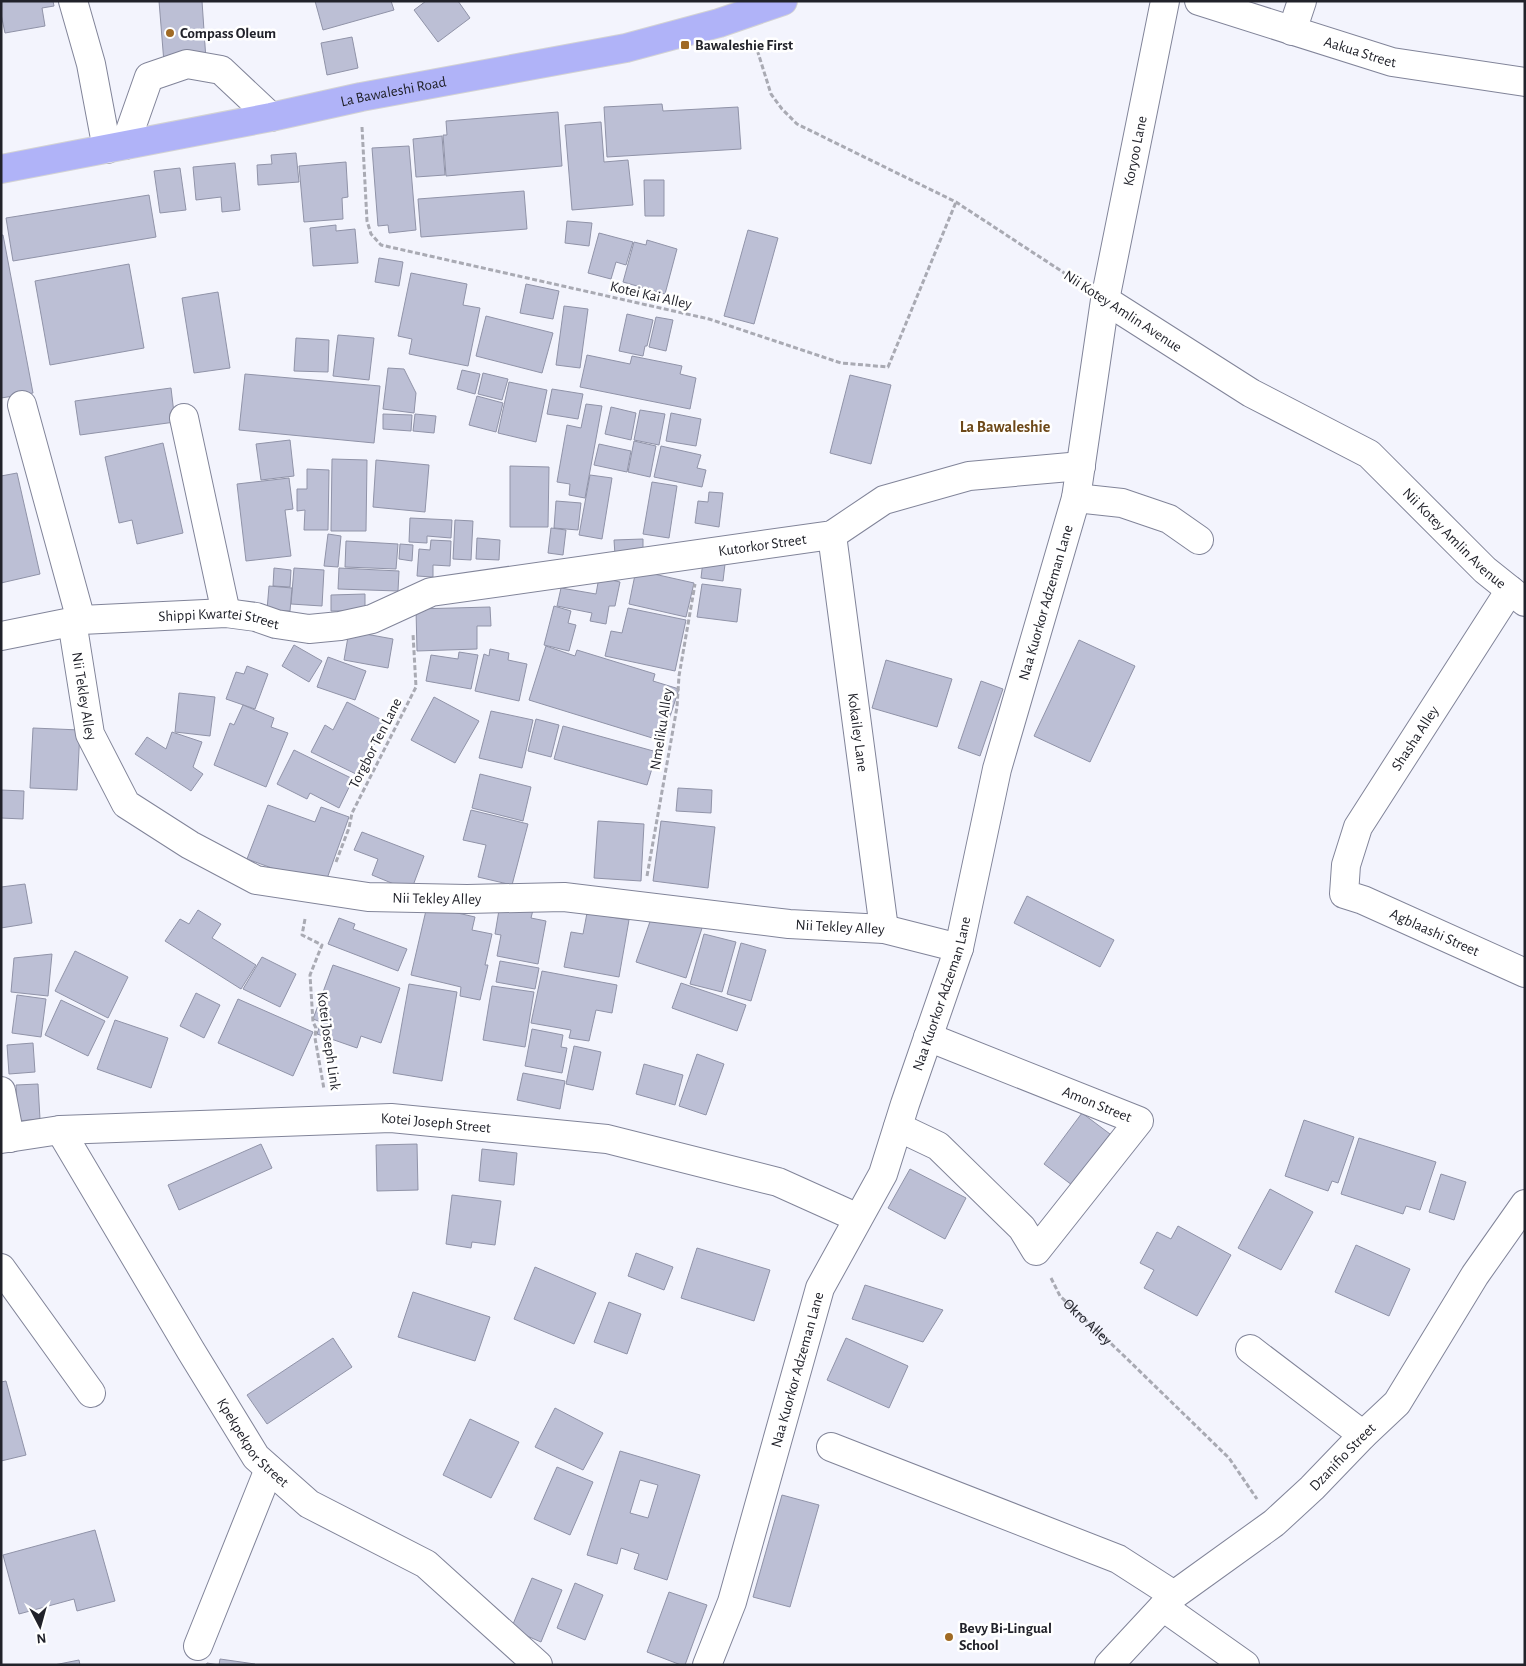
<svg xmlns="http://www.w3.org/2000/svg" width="1526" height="1666" font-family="'Alegreya Sans',sans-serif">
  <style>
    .building { fill: #bcbfd5; stroke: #9093a8; fill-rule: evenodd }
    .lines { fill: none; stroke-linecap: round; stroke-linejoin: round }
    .minor-casing { stroke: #818499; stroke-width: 30 }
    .major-casing { stroke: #d3d3d4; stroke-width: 30 }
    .path { stroke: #a9aab3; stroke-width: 3; stroke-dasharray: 5 2.5; stroke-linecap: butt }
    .minor { stroke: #fff; stroke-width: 28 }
    .major { stroke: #b0b3f8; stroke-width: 28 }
    .poi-dot { fill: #a06a24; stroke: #fff; stroke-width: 2 }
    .labels { text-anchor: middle; stroke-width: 5; stroke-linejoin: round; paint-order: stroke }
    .poi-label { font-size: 15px; font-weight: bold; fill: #21222a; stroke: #fff; text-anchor: start }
    .street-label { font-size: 15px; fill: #21222a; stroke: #fff }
    .neighbourhood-label { font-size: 16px; font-weight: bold; fill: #6d4819; stroke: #fff }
  </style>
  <rect width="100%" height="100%" fill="#f3f4fd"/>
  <!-- building -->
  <g class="building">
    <polygon points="1,1 53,1 54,6 42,8 45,26 5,33 1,14"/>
    <polygon points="159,1 202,1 206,60 164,63"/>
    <polygon points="315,1 391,1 394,10 323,30"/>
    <polygon points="426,1 458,1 470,18 438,42 414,10"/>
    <polygon points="352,37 358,68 327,75 321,43"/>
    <polygon points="662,104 663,111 738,107 741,149 607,157 604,107"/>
    <polygon points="558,112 562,166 446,176 443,135 447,135 446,121"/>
    <polygon points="601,122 604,162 628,160 633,205 572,210 565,125"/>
    <polygon points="442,136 445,175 416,177 413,139"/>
    <polygon points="409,146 416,230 389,233 388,225 378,226 372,148"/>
    <polygon points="296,153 299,182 258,185 257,165 272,164 271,155"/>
    <polygon points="346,162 348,197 342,198 343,219 304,222 299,166"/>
    <polygon points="235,163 240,210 222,212 221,197 196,200 193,167"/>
    <polygon points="180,168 186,210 160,213 154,171"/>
    <polygon points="644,180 664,180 664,216 645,216"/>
    <polygon points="524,191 527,229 421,237 418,199"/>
    <polygon points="149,195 156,237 13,261 6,218"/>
    <polygon points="567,221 592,223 589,246 565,243"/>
    <polygon points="336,225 336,231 355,229 358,263 313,266 310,228"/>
    <polygon points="748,230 778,238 754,324 724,316"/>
    <polygon points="599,233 633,242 626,265 616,262 611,279 588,273"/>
    <polygon points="1,235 3,235 33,393 1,398"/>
    <polygon points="647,240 677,249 665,294 623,282 634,242 646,245"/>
    <polygon points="379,258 403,262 399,286 375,282"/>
    <polygon points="129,264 144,348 50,365 35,281"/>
    <polygon points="411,273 467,284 463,305 480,308 468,366 409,354 412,339 398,336"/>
    <polygon points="526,284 559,291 553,319 520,313"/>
    <polygon points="218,292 230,368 194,373 182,298"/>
    <polygon points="564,306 588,309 580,368 556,365"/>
    <polygon points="627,314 653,320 647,346 645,346 643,356 619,351"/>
    <polygon points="486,316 553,333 542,373 476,356"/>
    <polygon points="656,317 673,320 666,351 649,347"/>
    <polygon points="338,335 374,338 369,380 333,376"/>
    <polygon points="296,338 329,340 328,372 294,371"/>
    <polygon points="587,355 630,364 632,356 682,366 680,374 696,378 690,409 580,387"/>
    <polygon points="388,368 404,369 416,393 414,413 383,409"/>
    <polygon points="462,370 480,374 475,394 457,389"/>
    <polygon points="483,373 508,379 502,400 478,394"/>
    <polygon points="245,374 380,386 374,443 239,430"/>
    <polygon points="850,375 891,385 871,464 830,453"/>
    <polygon points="509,382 547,390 536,442 498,433"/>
    <polygon points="171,388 175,422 80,435 75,401"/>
    <polygon points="552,389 583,394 578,419 547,414"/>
    <polygon points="477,396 503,403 496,432 469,425"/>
    <polygon points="586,404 602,406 585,498 569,495 570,484 557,482 567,425 581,428"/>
    <polygon points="611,407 636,413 631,440 605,434"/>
    <polygon points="640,410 665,414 659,445 634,440"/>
    <polygon points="671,413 701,419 696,446 666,441"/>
    <polygon points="383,414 412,415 411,431 383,429"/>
    <polygon points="415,414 436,416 434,433 413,431"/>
    <polygon points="290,440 294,476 261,480 256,444"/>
    <polygon points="634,441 656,446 650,477 628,472"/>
    <polygon points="163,443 183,533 137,544 132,520 119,523 105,457"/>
    <polygon points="599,444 631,451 627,472 594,465"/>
    <polygon points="661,446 701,455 697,468 706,470 702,487 654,477"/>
    <polygon points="332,459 367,460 366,531 331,531"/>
    <polygon points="376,460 429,465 425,512 373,507"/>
    <polygon points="510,466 549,467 548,527 510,527"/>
    <polygon points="307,469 329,470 328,530 304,530 305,510 297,511 297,489 307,489"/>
    <polygon points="17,473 40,574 1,583 1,476"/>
    <polygon points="590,475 612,478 602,539 579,535"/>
    <polygon points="289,478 293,509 285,510 291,556 246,561 237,484"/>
    <polygon points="652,482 677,486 669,538 643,534"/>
    <polygon points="709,492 723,493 719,527 695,523 698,501 708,502"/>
    <polygon points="556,501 581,503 578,530 554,528"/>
    <polygon points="410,518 452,520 451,538 427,536 427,543 409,542"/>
    <polygon points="455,520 473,521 471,560 453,559"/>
    <polygon points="551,528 566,530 563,555 548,553"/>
    <polygon points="328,534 341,536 338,567 324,566"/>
    <polygon points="477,538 500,540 499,560 476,559"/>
    <polygon points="643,539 643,554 615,555 614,540"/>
    <polygon points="431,540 451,541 450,566 433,565 433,577 417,576 419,549 430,550"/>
    <polygon points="346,541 398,544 396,569 345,567"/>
    <polygon points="400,544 413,545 412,561 399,559"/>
    <polygon points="703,561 725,564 723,581 701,578"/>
    <polygon points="274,568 291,570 290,587 273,586"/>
    <polygon points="294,568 324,570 322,606 291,604"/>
    <polygon points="339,568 399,571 398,591 338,589"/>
    <polygon points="636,570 694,583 686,617 629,604"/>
    <polygon points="599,577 620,582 615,606 609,606 606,624 590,621 592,613 557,606 561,588 596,594"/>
    <polygon points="702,584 741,589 737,622 697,617"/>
    <polygon points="269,586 292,588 290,611 267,610"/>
    <polygon points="365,594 365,611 331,611 331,595"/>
    <polygon points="554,606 571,611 568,623 576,625 569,651 544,645"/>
    <polygon points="490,607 491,626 477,626 477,649 417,651 416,609"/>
    <polygon points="628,608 686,620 675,671 605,656 611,631 622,633"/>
    <polygon points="349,631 393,639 388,668 344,660"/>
    <polygon points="1079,640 1135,666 1090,762 1034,736"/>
    <polygon points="294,645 322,661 309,682 282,666"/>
    <polygon points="546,646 575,656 577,650 655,674 653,681 679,689 662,741 529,700"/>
    <polygon points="490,649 509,653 508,660 527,664 519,701 475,691 484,654 489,656"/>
    <polygon points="459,652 478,655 471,689 426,681 431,655 458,659"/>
    <polygon points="328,657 366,671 355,700 317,687"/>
    <polygon points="886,660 952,679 937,727 872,708"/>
    <polygon points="247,666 268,674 255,709 226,699 236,672 244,674"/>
    <polygon points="981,681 1003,689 980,756 958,748"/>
    <polygon points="179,693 215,697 210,736 175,732"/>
    <polygon points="434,697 479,721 455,763 411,740"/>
    <polygon points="347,702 386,722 358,775 311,752 325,725 333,730"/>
    <polygon points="243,705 274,718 271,727 288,733 266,787 214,765 230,723 234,725"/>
    <polygon points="491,711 533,720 522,768 479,758"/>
    <polygon points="536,719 559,725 551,757 528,751"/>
    <polygon points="563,726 657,752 647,785 554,759"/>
    <polygon points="33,728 80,730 77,790 30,788"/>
    <polygon points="172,732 202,742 193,767 203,774 191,791 135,754 147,737 166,749"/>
    <polygon points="294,750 353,779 339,808 310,793 307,799 277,784"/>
    <polygon points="480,774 531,787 523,821 472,808"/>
    <polygon points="678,788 712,790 711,813 676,811"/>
    <polygon points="1,790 24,791 23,819 1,818"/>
    <polygon points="268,805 315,822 321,807 349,817 324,887 247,859"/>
    <polygon points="471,810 528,824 512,885 478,877 486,845 463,840"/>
    <polygon points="598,821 644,824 641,881 594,878"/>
    <polygon points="661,821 715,827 708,888 653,881"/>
    <polygon points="362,832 424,856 411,891 372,875 378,859 354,850"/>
    <polygon points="25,884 32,923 1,928 1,887"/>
    <polygon points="1027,896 1114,940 1100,967 1014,923"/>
    <polygon points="500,904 533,910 531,918 546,921 538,964 497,956 501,935 495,934"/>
    <polygon points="427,906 475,917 472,930 492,934 485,965 488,965 480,1000 460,996 461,987 411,975"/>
    <polygon points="198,910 221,924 212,938 256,965 241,989 165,941 180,919 189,924"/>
    <polygon points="654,910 703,925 686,978 636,962"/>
    <polygon points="587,913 629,920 619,977 564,967 571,932 583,934"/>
    <polygon points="339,918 355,924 353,929 407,949 398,971 328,944"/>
    <polygon points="704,934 736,942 722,992 690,984"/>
    <polygon points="741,943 766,950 751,1001 727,994"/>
    <polygon points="75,951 128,977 108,1018 55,991"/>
    <polygon points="52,954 48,996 11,992 14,958"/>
    <polygon points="262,957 296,974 280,1007 243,989"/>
    <polygon points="500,961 539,968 535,989 496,982"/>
    <polygon points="333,965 400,988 381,1043 361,1036 357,1048 317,1034 321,1022 313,1019"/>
    <polygon points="542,971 617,985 612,1013 596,1010 589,1041 569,1038 571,1030 531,1023"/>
    <polygon points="681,983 746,1005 737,1031 672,1008"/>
    <polygon points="409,984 457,992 442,1081 393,1073"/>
    <polygon points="492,986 534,992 525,1047 483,1040"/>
    <polygon points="196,993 220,1005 204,1038 180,1026"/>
    <polygon points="17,995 46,999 41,1037 12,1033"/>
    <polygon points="238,999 313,1032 293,1076 218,1043"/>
    <polygon points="61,1000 105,1021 88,1056 45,1035"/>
    <polygon points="115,1020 168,1038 151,1088 97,1069"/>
    <polygon points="532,1029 563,1035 561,1047 567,1048 562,1073 525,1066"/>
    <polygon points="33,1043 35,1072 9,1074 7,1045"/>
    <polygon points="574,1046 601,1052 593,1090 566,1084"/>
    <polygon points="697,1054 724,1064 706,1115 679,1106"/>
    <polygon points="644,1064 683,1075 675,1105 636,1094"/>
    <polygon points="523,1073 565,1081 560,1109 517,1100"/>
    <polygon points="38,1084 40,1119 18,1121 16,1085"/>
    <polygon points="1082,1113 1110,1134 1072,1185 1044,1164"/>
    <polygon points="1304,1120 1354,1137 1338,1183 1332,1181 1328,1191 1285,1176"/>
    <polygon points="1359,1138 1436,1162 1420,1210 1406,1206 1403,1214 1341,1194"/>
    <polygon points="261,1144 272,1168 179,1210 168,1185"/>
    <polygon points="417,1144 418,1190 377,1191 376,1145"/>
    <polygon points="482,1149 517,1153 514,1185 479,1181"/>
    <polygon points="910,1169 966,1198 945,1239 888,1208"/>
    <polygon points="1441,1174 1466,1182 1454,1220 1429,1212"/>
    <polygon points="1270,1189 1313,1212 1281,1270 1238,1248"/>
    <polygon points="452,1195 501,1201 495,1245 472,1242 471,1248 446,1244"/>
    <polygon points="1178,1226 1231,1255 1197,1316 1144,1288 1154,1270 1140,1263 1157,1232 1171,1239"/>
    <polygon points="1356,1245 1410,1269 1389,1316 1335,1292"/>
    <polygon points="697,1248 770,1270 754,1321 681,1298"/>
    <polygon points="636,1253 673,1267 664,1290 628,1276"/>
    <polygon points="535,1267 596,1293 574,1344 514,1319"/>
    <polygon points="865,1285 943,1310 923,1342 852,1319"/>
    <polygon points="413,1292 490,1317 475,1361 398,1337"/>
    <polygon points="609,1302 641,1314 627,1354 594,1342"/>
    <polygon points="333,1338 352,1367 267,1424 247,1395"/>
    <polygon points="846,1338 908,1366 889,1408 827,1380"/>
    <polygon points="6,1381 26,1455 1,1461 1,1382"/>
    <polygon points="555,1408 603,1433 583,1470 535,1447"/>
    <polygon points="470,1419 519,1442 491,1498 443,1475"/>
    <path d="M620,1451L700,1475L667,1580L634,1569L639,1554L621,1548L617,1564L587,1555ZM640,1480L658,1485L648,1518L630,1513Z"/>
    <polygon points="557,1467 593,1482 570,1535 534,1519"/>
    <polygon points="782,1495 819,1505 790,1607 753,1597"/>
    <polygon points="95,1530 115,1601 77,1611 74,1599 19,1614 3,1555"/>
    <polygon points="532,1578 562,1590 541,1642 511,1629"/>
    <polygon points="575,1583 603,1595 585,1640 557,1628"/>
    <polygon points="669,1592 707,1605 685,1665 681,1665 647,1652"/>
    <polygon points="220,1659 255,1664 255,1665 206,1665 207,1663 219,1665"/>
    <polygon points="79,1660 80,1665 54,1665"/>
  </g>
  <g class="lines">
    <!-- minor casing -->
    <g class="minor-casing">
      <g id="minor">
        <polyline points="73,1 91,64 107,149"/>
        <path id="s2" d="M1199,1L1392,62L1525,82"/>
        <polyline points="1292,31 1302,1"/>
        <polyline points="125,145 149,77 187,64 221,70 271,117"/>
        <path id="s3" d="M1105,300L1251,393L1369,454L1485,570L1525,602"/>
        <polyline points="22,405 81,620"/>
        <polyline points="184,418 226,613"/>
        <polyline points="1076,498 1122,503 1169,519 1199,540"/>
        <path id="s4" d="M832,535L884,929"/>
        <path id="s5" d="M1510,590L1358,827L1346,865L1344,894L1363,900L1525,973"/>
        <path id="s6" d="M72,621L90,734L126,804L190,845L256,880L368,897L467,899L564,897L789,924L884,929L959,948"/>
        <path id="s7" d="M1,636L81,620L226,613L256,617L276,624L309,629L340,626L372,619L431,592L832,535L884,500L969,476L1081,466"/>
        <polyline points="1,1091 10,1138"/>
        <polyline points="898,1127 938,1146 1022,1228 1036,1251 1139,1121 928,1037"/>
        <path id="s8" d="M60,1130L191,1351L256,1457L309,1504L426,1564L538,1665"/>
        <path id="s9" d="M1,1139L60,1130L391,1118L607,1139L778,1182L858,1218"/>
        <polyline points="1,1268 91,1393"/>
        <polyline points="1250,1349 1363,1435"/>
        <polyline points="831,1447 1118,1559 1174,1595"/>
        <polyline points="1163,1607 1245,1665"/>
        <polyline points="198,1646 269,1469"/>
        <path id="s10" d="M707,1665L732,1602L820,1288L883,1174L905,1104L959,948L997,769L1076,498L1105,300L1165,1"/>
        <path id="s11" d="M1109,1665L1174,1595L1274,1523L1312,1488L1363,1435L1397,1403L1475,1275L1525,1204"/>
      </g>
    </g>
    <!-- major casing -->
    <g class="major-casing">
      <g id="major">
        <path id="s12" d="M1,169L271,117L361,97L626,48L719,23L783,1"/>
      </g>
    </g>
    <!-- path -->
    <g class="path">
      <polyline points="755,43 771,94 782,109 797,124 956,202 1078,282"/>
      <polyline points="362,127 367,221 371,234 381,245 709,319 841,363 888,367 956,202"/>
      <polyline points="336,862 349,828 352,813 416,687 413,634"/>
      <polyline points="647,876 677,707 679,676 695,584"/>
      <polyline points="305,919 302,935 322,945 310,975 313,1022 316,1028 315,1038 324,1089"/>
      <path id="s1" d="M1051,1278L1060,1296L1120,1352L1229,1458L1257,1499"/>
    </g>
    <!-- minor -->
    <use href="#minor" class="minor"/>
    <!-- major -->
    <use href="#major" class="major"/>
  </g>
  <!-- markers -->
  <g class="poi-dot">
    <circle cx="170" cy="33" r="5"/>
    <rect x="680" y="40" width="10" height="10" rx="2.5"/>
    <circle cx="949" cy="1637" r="5"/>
  </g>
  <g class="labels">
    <!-- poi labels -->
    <g class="poi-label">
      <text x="180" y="38">Compass Oleum</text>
      <text x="695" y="50">Bawaleshie First</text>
      <text x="959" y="1633">Bevy Bi-Lingual<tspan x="959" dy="17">School</tspan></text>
    </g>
    <!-- street labels -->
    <g class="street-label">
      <text dy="5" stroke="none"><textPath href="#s2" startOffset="169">Aakua Street</textPath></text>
      <text dy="5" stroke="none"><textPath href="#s12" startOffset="400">La Bawaleshi Road</textPath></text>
      <text dy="5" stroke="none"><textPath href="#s10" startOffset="1580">Koryoo Lane</textPath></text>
      <text transform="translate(651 295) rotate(13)" y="5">Kotei Kai Alley</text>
      <text transform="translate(1123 311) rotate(33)" y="5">Nii Kotey Amlin Avenue</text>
      <text dy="5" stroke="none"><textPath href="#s3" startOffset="426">Nii Kotey Amlin Avenue</textPath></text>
      <text dy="5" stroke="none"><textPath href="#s7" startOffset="775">Kutorkor Street</textPath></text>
      <text dy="5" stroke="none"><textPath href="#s10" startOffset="1119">Naa Kuorkor Adzeman Lane</textPath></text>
      <text dy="5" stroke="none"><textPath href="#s7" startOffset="220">Shippi Kwartei Street</textPath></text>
      <text dy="5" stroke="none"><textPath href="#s6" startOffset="76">Nii Tekley Alley</textPath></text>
      <text transform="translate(661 729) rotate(-81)" y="5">Nmeliku Alley</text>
      <text dy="5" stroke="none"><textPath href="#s4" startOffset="199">Kokailey Lane</textPath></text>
      <text transform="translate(1415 738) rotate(-57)" y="5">Shasha Alley</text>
      <text transform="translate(375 743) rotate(-63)" y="5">Torgbor Ten Lane</text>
      <text dy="5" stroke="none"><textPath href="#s6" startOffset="526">Nii Tekley Alley</textPath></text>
      <text dy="5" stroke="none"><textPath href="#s6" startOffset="931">Nii Tekley Alley</textPath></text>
      <text dy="5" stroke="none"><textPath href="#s5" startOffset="449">Agblaashi Street</textPath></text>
      <text dy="5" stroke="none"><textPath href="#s10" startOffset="714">Naa Kuorkor Adzeman Lane</textPath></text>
      <text transform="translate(329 1041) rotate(82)" y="5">Kotei Joseph Link</text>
      <text transform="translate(1097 1104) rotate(22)" y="5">Amon Street</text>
      <text dy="5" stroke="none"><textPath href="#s9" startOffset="436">Kotei Joseph Street</textPath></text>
      <text dy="5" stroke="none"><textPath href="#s1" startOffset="58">Okro Alley</textPath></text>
      <text dy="5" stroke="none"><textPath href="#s10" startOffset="309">Naa Kuorkor Adzeman Lane</textPath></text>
      <text dy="5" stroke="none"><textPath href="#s8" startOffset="368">Kpekpekpor Street</textPath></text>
      <text dy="5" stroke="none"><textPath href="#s11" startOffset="314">Dzanifio Street</textPath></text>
    </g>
    <!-- neighbourhood labels -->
    <g class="neighbourhood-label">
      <text x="1005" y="432">La Bawaleshie</text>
    </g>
  </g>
  <!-- border -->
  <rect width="1526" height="1666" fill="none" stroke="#21222a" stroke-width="5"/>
  <!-- north arrow -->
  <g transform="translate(40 1626) rotate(174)" stroke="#ffffff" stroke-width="4" paint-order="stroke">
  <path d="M0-4L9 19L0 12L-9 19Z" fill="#21222a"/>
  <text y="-8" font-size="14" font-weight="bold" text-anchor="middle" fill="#21222a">N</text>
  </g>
</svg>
